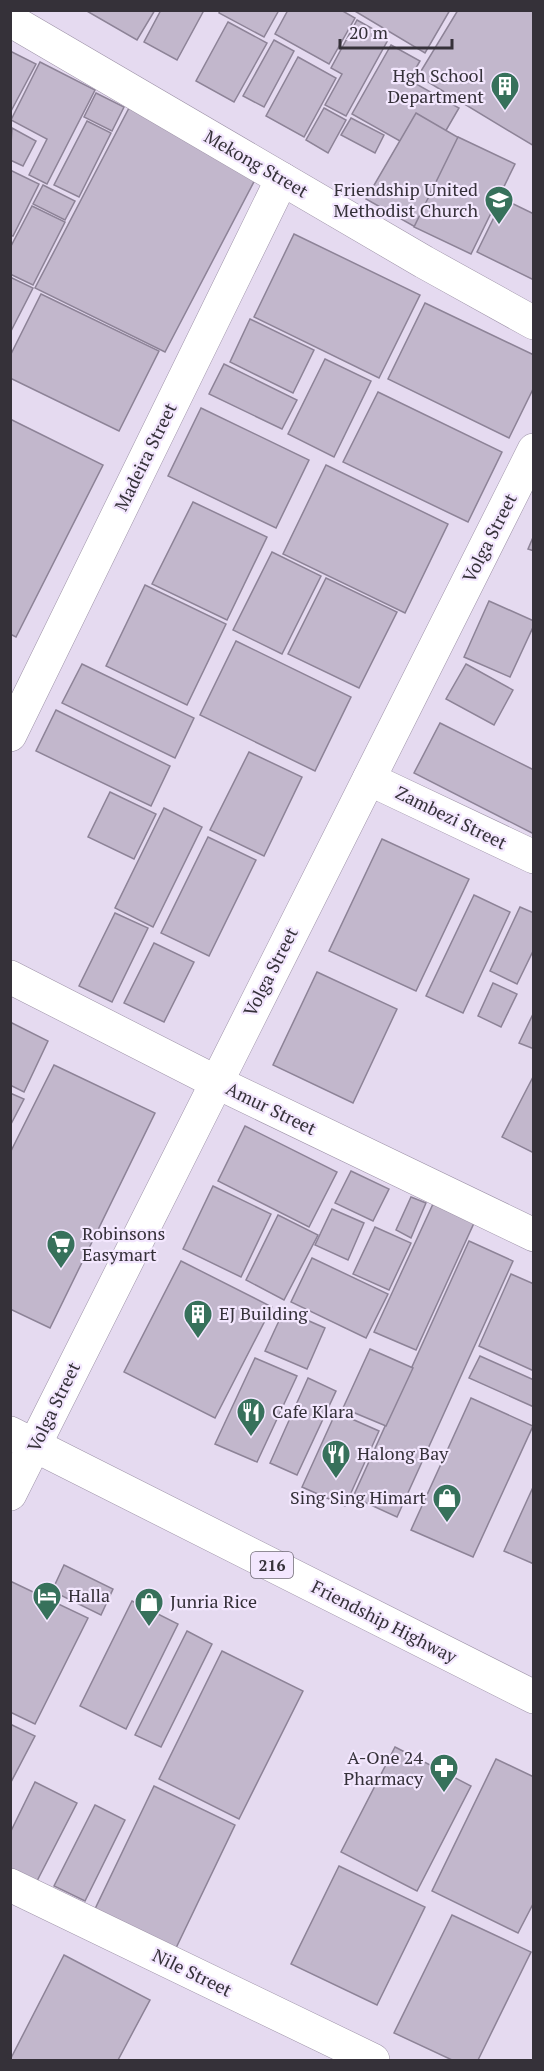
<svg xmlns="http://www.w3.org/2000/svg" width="544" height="2071" font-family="'PT Serif',serif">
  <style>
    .building { fill: #c2b7cc; stroke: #8d8397; stroke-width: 1.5 }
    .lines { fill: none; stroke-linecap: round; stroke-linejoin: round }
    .minor-casing { stroke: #9e93a8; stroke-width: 34 }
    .major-casing { stroke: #9e93a8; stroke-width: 34 }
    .minor { stroke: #fff; stroke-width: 33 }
    .major { stroke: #fff; stroke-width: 33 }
    .labels { text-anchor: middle; stroke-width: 4.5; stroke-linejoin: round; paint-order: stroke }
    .shield { fill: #f3e7fe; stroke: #6e6874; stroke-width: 1.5 }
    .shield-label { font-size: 16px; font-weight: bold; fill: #353139 }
    .poi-label { font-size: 18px; fill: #353139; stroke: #f3e7fe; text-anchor: start }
    .street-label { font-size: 18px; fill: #353139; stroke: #f3e7fe }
  </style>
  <rect width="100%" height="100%" fill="#e5daf0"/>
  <!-- building -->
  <g class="building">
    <polygon points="85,10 155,10 137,40"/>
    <polygon points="161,10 200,10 203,12 177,60 144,42"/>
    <polygon points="220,10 279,10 264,37 219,13"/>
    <polygon points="288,10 341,10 355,18 329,64 275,34"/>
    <polygon points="353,10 450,10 425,53"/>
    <polygon points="458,10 534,10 534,146 418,76"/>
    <polygon points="357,20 389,38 346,116 325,105 342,74 331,68"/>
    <polygon points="228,22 267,43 234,102 196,81"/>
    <polygon points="274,40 294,51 264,107 243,96"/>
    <polygon points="391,45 420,61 409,80 459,108 430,158 352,114"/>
    <polygon points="10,51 36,64 10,113"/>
    <polygon points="298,57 336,78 304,137 266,116"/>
    <polygon points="40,62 95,90 47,184 29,175 47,139 11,120"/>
    <polygon points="96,93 124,107 112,131 84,117"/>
    <polygon points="129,108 258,174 165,352 35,288"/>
    <polygon points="324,108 346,120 328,153 306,140"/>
    <polygon points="416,113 466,142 417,228 366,199"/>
    <polygon points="351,118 384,135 375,153 341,135"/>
    <polygon points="87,121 111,133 79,197 54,185"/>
    <polygon points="12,128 36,141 23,166 10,160"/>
    <polygon points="458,137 515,164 471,254 414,227"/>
    <polygon points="10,170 39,184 13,236 10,235"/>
    <polygon points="43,185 75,201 65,220 33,204"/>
    <polygon points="503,199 534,214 534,280 477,252"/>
    <polygon points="32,206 65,222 33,285 10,274 10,248"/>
    <polygon points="294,234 420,295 379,378 254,317"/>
    <polygon points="10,277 33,288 10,333"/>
    <polygon points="41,294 159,351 119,431 10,378 10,356"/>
    <polygon points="425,303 534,355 534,387 509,438 388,379"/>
    <polygon points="250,319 314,350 293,393 230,362"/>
    <polygon points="325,359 371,381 334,457 288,434"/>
    <polygon points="224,364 297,400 282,429 209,394"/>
    <polygon points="378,392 502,452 468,522 343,462"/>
    <polygon points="201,408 309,460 276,528 168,476"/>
    <polygon points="10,419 103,465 16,637 10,634"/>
    <polygon points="326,465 448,524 405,613 283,554"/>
    <polygon points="193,502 267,537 227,620 152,584"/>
    <polygon points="534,535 534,551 528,549"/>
    <polygon points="272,552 321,576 282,654 233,630"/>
    <polygon points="326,578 397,612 359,688 288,654"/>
    <polygon points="145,585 226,624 187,705 106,666"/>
    <polygon points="489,601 534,621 534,625 510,677 464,657"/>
    <polygon points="236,641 351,697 315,771 200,715"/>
    <polygon points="82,664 194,718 175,758 62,703"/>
    <polygon points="466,664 513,690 494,725 446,699"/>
    <polygon points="56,710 170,766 151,806 36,751"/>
    <polygon points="440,723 534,770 534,834 414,773"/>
    <polygon points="249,752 302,777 264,856 210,830"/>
    <polygon points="110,792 156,814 134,859 88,837"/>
    <polygon points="164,808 202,827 153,927 115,908"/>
    <polygon points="208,837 256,860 209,956 161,933"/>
    <polygon points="382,839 469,879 416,991 329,951"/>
    <polygon points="474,895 510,912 463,1013 426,996"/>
    <polygon points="520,907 534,913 534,949 517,984 490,971"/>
    <polygon points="115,913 148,928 112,1002 79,986"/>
    <polygon points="154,943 194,962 164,1022 124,1003"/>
    <polygon points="317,972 397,1009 353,1103 273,1065"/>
    <polygon points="493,983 517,994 501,1027 478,1016"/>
    <polygon points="534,1012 534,1049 519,1043"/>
    <polygon points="10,1022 48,1041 24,1092 10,1085"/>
    <polygon points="54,1065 155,1113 50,1328 10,1309 10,1153"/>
    <polygon points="534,1075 534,1153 502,1137"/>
    <polygon points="10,1093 24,1099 10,1126"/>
    <polygon points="245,1126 337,1172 309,1227 218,1181"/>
    <polygon points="351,1171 389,1189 373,1221 335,1203"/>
    <polygon points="213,1186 271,1214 241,1277 183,1249"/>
    <polygon points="411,1197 426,1203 411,1238 396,1230"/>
    <polygon points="433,1204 474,1223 416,1350 374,1332"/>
    <polygon points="332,1209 364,1223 348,1260 315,1245"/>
    <polygon points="278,1215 318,1235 284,1300 246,1280"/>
    <polygon points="375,1227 411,1243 389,1290 353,1274"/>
    <polygon points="469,1241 513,1261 397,1517 353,1497"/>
    <polygon points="312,1258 388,1294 366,1338 291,1302"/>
    <polygon points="181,1261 272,1307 215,1418 124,1372"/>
    <polygon points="511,1274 534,1284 534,1371 479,1346"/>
    <polygon points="284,1310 325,1328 307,1369 265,1351"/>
    <polygon points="370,1349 413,1368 386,1426 343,1408"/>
    <polygon points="480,1356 534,1380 534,1407 469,1378"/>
    <polygon points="255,1358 297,1376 257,1462 215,1444"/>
    <polygon points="308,1378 336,1391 297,1475 270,1463"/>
    <polygon points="471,1398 533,1426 473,1557 411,1530"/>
    <polygon points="336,1412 379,1431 345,1506 302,1487"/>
    <polygon points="534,1485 534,1564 504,1551"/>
    <polygon points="64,1565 113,1589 101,1615 52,1591"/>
    <polygon points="10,1581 88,1618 35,1724 10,1712"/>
    <polygon points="132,1601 178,1624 126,1729 80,1706"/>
    <polygon points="187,1631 212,1644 161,1747 135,1735"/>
    <polygon points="222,1651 303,1691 239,1819 159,1779"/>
    <polygon points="10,1724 35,1736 10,1784"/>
    <polygon points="395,1747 471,1786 417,1891 341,1852"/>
    <polygon points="496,1759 534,1777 534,1902 518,1933 432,1891"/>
    <polygon points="35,1782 77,1803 37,1881 10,1868 10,1833"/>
    <polygon points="154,1786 235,1825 176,1948 95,1909"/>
    <polygon points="95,1805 125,1820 85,1901 54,1886"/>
    <polygon points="339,1866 425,1907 377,2005 291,1964"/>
    <polygon points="452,1915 531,1952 478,2060 452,2060 394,2033"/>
    <polygon points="64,1955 150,2000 118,2060 10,2060"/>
  </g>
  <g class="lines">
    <!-- minor casing -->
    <g class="minor-casing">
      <g id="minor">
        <polyline points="10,20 424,262 534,323"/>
        <polyline points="10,735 282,179"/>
        <polyline points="369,779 534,857"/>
        <polyline points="10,977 216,1082 534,1235"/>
        <polyline points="10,1494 534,450"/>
        <polyline points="10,1885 373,2060"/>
      </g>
    </g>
    <!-- major casing -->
    <g class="major-casing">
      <polyline id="major" points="10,1433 534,1697"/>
    </g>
    <!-- minor -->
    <use href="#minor" class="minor"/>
    <!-- major -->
    <use href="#major" class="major"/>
  </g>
  <!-- icons -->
  <defs>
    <g id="building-pin" transform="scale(1.5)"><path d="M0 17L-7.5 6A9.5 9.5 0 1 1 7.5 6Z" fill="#37715b" stroke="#f3e7fe"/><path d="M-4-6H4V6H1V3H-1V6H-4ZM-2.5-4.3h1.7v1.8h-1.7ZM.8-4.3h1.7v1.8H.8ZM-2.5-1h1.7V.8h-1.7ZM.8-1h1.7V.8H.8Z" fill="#fff"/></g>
    <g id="school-pin" transform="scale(1.5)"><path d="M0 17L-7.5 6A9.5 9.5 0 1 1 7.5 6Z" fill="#37715b" stroke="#f3e7fe"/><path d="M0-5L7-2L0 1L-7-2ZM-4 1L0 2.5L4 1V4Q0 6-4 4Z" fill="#fff"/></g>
    <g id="supermarket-pin" transform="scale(1.5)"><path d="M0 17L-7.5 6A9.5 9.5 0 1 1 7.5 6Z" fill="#37715b" stroke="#f3e7fe"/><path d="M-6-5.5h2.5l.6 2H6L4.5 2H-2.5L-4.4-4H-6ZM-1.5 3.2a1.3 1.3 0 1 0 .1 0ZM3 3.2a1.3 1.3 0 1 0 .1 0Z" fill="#fff"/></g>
    <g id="restaurant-pin" transform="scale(1.5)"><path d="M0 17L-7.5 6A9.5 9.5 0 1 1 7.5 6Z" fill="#37715b" stroke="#f3e7fe"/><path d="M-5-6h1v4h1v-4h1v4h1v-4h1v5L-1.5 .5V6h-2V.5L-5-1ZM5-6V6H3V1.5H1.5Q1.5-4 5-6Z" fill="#fff"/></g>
    <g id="shop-pin" transform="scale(1.5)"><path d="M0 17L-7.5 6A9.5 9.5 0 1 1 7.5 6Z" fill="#37715b" stroke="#f3e7fe"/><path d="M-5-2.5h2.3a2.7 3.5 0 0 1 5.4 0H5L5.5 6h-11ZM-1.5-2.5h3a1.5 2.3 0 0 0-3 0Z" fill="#fff"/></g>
    <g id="hotel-pin" transform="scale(1.5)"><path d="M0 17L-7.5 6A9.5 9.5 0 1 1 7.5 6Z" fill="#37715b" stroke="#f3e7fe"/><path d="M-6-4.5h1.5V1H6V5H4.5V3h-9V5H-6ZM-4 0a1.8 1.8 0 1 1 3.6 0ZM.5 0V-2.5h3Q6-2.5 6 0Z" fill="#fff"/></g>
    <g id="pharmacy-pin" transform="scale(1.5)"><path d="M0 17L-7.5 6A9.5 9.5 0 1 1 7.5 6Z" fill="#37715b" stroke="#f3e7fe"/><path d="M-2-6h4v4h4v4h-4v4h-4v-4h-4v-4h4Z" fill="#fff"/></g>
  </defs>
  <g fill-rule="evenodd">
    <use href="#building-pin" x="505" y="86"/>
    <use href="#school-pin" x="499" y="200"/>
    <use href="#supermarket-pin" x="61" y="1244"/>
    <use href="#building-pin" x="198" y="1314"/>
    <use href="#restaurant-pin" x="251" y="1412"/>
    <use href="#restaurant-pin" x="336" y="1454"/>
    <use href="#shop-pin" x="447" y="1498"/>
    <use href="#hotel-pin" x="47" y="1596"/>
    <use href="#shop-pin" x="149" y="1602"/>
    <use href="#pharmacy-pin" x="444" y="1768"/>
  </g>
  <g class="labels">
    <!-- shield labels -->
    <rect class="shield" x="251" y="1552" width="42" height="26" rx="4.5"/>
    <g class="shield-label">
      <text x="272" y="1571">216</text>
    </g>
    <!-- poi labels -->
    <g class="poi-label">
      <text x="484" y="82" text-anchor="end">Hgh School<tspan x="484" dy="21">Department</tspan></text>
      <text x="478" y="196" text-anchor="end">Friendship United<tspan x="478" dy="21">Methodist Church</tspan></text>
      <text x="82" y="1240">Robinsons<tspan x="82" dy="21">Easymart</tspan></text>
      <text x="219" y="1320">EJ Building</text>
      <text x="272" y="1418">Cafe Klara</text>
      <text x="357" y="1460">Halong Bay</text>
      <text x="426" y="1504" text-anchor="end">Sing Sing Himart</text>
      <text x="68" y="1602">Halla</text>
      <text x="170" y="1608">Junria Rice</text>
      <text x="423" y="1764" text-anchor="end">A-One 24<tspan x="423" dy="21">Pharmacy</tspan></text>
    </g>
    <!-- street labels -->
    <g class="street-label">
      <text transform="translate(256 164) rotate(30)" y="6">Mekong Street</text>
      <text transform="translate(146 457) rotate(-64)" y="6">Madeira Street</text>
      <text transform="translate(490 538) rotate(-63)" y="6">Volga Street</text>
      <text transform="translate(451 818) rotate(26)" y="6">Zambezi Street</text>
      <text transform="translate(271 972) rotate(-63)" y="6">Volga Street</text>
      <text transform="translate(271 1109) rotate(26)" y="6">Amur Street</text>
      <text transform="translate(54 1407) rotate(-64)" y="6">Volga Street</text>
      <text transform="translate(384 1622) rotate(27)" y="6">Friendship Highway</text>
      <text transform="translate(192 1973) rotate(26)" y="6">Nile Street</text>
    </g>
  </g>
  <!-- border -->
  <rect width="544" height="2071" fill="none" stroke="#353139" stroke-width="24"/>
  <!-- scale -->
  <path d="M340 39v9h112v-9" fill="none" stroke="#353139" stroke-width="3"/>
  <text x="349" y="39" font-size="18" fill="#353139" stroke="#f3e7fe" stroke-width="4.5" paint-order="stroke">20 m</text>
</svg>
